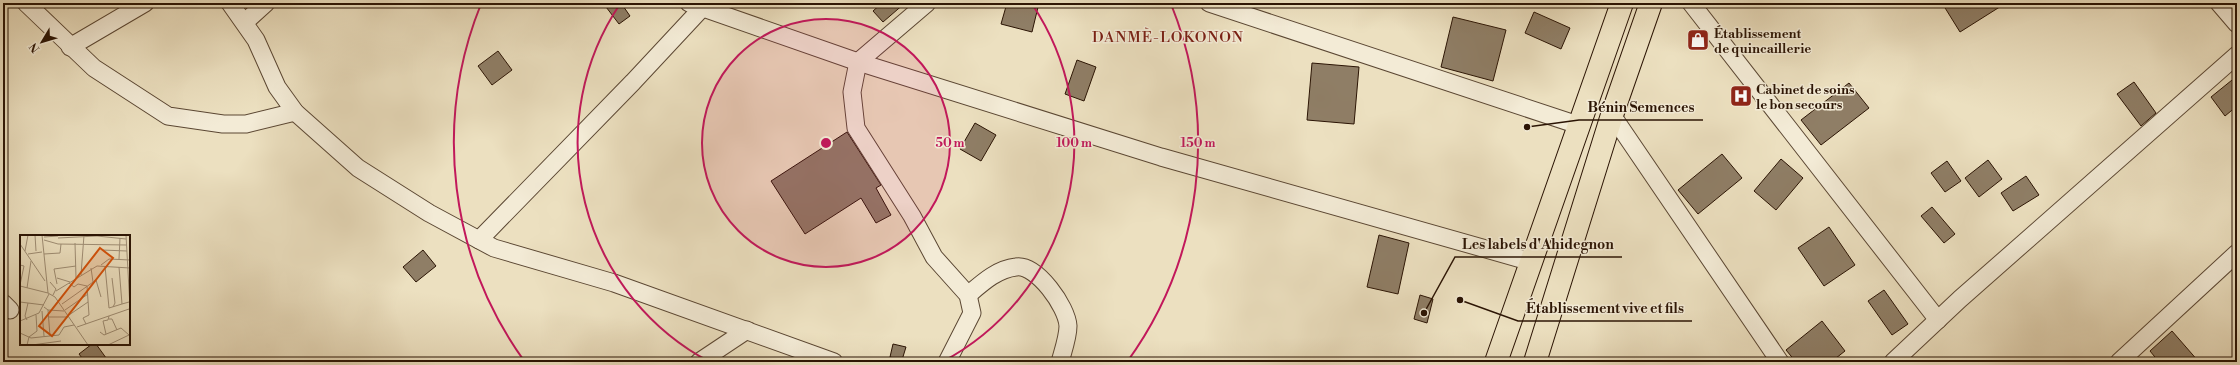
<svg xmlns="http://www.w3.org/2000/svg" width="2240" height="365" font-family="'Libre Bodoni',serif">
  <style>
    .building { fill: #8f7e66; stroke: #2b1404 }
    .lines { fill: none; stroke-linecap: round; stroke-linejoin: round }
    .minor-casing { stroke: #5b4733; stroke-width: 19 }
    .trunk-casing { stroke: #2b1404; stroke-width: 24 }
    .minor { stroke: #f3ebd6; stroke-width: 17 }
    .trunk { stroke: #ece0c0; stroke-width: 22 }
    .ring { fill: none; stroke: #c2185b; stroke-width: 2 }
    .labels { text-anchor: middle; stroke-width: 3; stroke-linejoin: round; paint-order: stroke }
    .poi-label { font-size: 13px; font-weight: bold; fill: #2b1404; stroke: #f3ebd6; text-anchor: start }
    .quarter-label { font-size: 15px; letter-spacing: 1px; fill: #7a1f14; stroke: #f3ebd6 }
    .inset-road { fill: none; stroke: #9f8e75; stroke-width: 1 }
    .view { fill: #d5520b; fill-opacity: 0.15; stroke: #d5520b; stroke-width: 2 }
    .inset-edge { fill: none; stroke: #2b1404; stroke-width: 2 }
    .centre { fill: #c2185b; stroke: #f3ebd6; stroke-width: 2 }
    .ring-label { font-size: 12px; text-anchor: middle; font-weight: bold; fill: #c2185b; stroke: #f3ebd6; stroke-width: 3; stroke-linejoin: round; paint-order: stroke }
    .leader { fill: none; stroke: #2b1404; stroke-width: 1.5 }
    .callout-dot { fill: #2b1404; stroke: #f3ebd6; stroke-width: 1.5 }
    .callout-label { font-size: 14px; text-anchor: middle; font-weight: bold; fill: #2b1404; stroke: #f3ebd6; stroke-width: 3; stroke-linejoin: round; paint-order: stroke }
  </style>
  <rect width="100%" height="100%" fill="#ece0c0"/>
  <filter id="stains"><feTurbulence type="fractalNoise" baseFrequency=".005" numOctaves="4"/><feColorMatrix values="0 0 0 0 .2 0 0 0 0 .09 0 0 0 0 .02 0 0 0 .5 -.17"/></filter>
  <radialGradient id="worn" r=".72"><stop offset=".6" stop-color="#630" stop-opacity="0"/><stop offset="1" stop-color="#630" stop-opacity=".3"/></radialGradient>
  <!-- building -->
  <g class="building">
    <polygon points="603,3 621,3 630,16 619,24"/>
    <polygon points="882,3 905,3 883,22 873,11"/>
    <polygon points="1007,3 1039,3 1032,32 1001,24"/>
    <polygon points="1942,3 2006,3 1960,32"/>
    <polygon points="1534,12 1570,28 1561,49 1525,33"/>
    <polygon points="1453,17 1506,30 1493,81 1441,67"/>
    <polygon points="498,51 512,70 492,85 478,66"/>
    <polygon points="1077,60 1096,67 1084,101 1065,94"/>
    <polygon points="1312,63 1359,67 1354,124 1307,120"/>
    <polygon points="2237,76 2237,106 2225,116 2211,97"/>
    <polygon points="2134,82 2156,113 2141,126 2117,94"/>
    <polygon points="1849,83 1869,108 1821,145 1801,120"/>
    <polygon points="975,123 996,135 981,161 960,149"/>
    <polygon points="847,132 881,185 876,188 891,215 876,223 861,198 805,234 771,181"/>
    <polygon points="1722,154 1742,178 1698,214 1678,190"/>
    <polygon points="1781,159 1803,178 1776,210 1754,191"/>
    <polygon points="1988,160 2002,179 1979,197 1965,178"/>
    <polygon points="1947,161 1961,181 1945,192 1931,173"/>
    <polygon points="2026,176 2039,195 2013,211 2001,193"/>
    <polygon points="1932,207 1955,234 1944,243 1921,216"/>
    <polygon points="1829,227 1855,265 1824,286 1798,248"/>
    <polygon points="1379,235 1409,243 1398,294 1367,287"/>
    <polygon points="423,250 436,266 416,282 403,267"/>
    <polygon points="1884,290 1908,324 1892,335 1868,301"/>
    <polygon points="1420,295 1433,299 1427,323 1414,319"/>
    <polygon points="1822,321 1845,351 1831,362 1796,362 1786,350"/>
    <polygon points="2172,331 2199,362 2159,362 2150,351"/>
    <polygon points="92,344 96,344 109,362 85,362 79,354"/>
    <polygon points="893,344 906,347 902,360 890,357"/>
  </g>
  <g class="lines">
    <!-- minor casing -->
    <g class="minor-casing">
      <g id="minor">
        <polyline points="26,3 94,68 168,116 223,124 246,124 295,112"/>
        <polyline points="230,3 256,40 277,87 295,112 358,168 429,213 494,248 614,283 834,362"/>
        <polyline points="689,3 858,62 1161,157 1532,262"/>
        <polyline points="927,3 858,62 852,92 856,128 912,216 934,257 968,295 972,313 947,362"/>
        <polyline points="1209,3 1578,125"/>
        <polyline points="1691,3 1938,320"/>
        <polyline points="2219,3 2237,24"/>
        <polyline points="245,22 266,3"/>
        <polyline points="70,47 145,3"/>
        <polyline points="1612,115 1780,362"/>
        <polyline points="479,240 633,82 702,8"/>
        <path d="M968,295C982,283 997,269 1016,267C1037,264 1067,307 1068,326C1068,337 1063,351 1060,362"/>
        <polyline points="3,303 10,310"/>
        <polyline points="699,362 747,330"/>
        <polyline points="1893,362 1960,299 2237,55"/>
        <polyline points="2119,362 2237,253"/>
      </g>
    </g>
    <!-- trunk casing -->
    <g class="trunk-casing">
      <g id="trunk">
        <polyline points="1496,362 1622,3"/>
        <polyline points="1535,362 1612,115 1651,3"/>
      </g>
    </g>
    <!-- minor -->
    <use href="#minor" class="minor"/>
    <!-- trunk -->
    <use href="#trunk" class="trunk"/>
  </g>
  <!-- distance rings -->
  <circle cx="826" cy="143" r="124" fill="#c2185b" fill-opacity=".12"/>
  <g class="ring">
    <circle cx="826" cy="143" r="124"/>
    <path d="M710 362A248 248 0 0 1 620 4M1032 4A248 248 0 0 1 942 362"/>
    <path d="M525 362A372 372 0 0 1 481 4M1171 4A372 372 0 0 1 1127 362"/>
  </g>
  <!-- icons -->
  <defs>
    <g id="shop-square" transform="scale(1.15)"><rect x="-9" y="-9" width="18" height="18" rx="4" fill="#8f2418" stroke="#f3ebd6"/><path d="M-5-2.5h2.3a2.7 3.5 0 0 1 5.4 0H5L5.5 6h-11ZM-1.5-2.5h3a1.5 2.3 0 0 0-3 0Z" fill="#fff"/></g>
    <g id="hospital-square" transform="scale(1.15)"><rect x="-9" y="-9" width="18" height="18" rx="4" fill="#8f2418" stroke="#f3ebd6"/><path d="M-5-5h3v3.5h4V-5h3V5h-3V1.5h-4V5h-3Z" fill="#fff"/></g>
  </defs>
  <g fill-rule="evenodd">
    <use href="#shop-square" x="1698" y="40"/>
    <use href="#hospital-square" x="1741" y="96"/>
  </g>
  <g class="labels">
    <!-- poi labels -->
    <g class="poi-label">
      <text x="1714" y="38">Établissement<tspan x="1714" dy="15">de quincaillerie</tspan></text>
      <text x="1756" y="94">Cabinet de soins<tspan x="1756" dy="15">le bon secours</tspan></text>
    </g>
    <!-- quarter labels -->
    <g class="quarter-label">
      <text x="1168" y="42">DANMÈ-LOKONON</text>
    </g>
  </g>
  <!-- overview -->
  <g transform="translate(20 235)">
    <rect width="110" height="110" fill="#ece0c0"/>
    <path class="inset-road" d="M15,0L16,16M22,0L28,58L35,62L68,110M106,0L110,73M24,2L38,1M38,3L77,1L106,4M24,5L38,9L107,10M55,8L56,43M0,9L25,46M82,15L107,16M5,16L8,0M8,19L22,17M24,19L40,18L41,9M99,24L100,3M0,30L4,31L0,50M81,30L89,24L110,25M85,31L89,73L102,69M99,32L102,69L109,67M71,33L73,47M61,40L64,0M37,43L50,47M92,43L95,68L93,72M30,47L36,54L33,60M49,48L54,52L58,49L67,51L69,80L63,83L66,89M37,49L34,34L56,31M0,51L28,58M7,53L11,26M36,56L77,31L110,33M0,67L24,70M42,69L76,45L81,62M24,72L28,75L30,101M28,75L44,76M45,75L68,59M22,76L24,101M49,80L68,67M29,82H48M89,84H92L97,95M7,85L5,81L8,68M0,86L19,78L29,59M57,92L109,74L110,77M80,97L84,100L101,93L109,100M0,98L11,103L39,100L44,92L54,90M86,99L83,86L88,85L89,81M7,110L9,102L17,96L16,80M12,110L41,106M88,110L109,100"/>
    <path class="view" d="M80,13L93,23L32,101L19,91Z"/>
    <rect width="110" height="110" class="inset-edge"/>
  </g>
  <circle cx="826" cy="143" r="6" class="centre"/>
  <g class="ring-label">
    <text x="950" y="147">50 m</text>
    <text x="1074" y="147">100 m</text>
    <text x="1198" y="147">150 m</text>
  </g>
  <!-- callouts -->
  <path class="leader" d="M1527 127L1579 120H1703M1424 313L1455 257H1622M1460 300L1518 321H1692"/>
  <g class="callout-dot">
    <circle cx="1527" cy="127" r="4"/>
    <circle cx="1424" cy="313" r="4"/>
    <circle cx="1460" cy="300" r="4"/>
  </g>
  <g class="callout-label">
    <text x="1641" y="112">Bénin Semences</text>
    <text x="1538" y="249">Les labels d'Ahidegnon</text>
    <text x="1605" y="313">Établissement vive et fils</text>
  </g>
  <!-- margin -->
  <rect width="2240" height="365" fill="none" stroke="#ece0c0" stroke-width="16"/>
  <rect x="4" y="4" width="2232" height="357" fill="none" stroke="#2b1404" stroke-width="2"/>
  <rect x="8" y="8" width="2224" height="349" fill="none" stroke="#2b1404"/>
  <!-- north arrow -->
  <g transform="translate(42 42) rotate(232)" stroke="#f3ebd6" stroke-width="3" paint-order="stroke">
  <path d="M0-3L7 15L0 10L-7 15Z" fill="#2b1404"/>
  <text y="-6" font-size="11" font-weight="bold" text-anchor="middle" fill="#2b1404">N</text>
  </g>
  <rect width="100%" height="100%" filter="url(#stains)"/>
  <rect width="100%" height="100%" fill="url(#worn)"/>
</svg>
